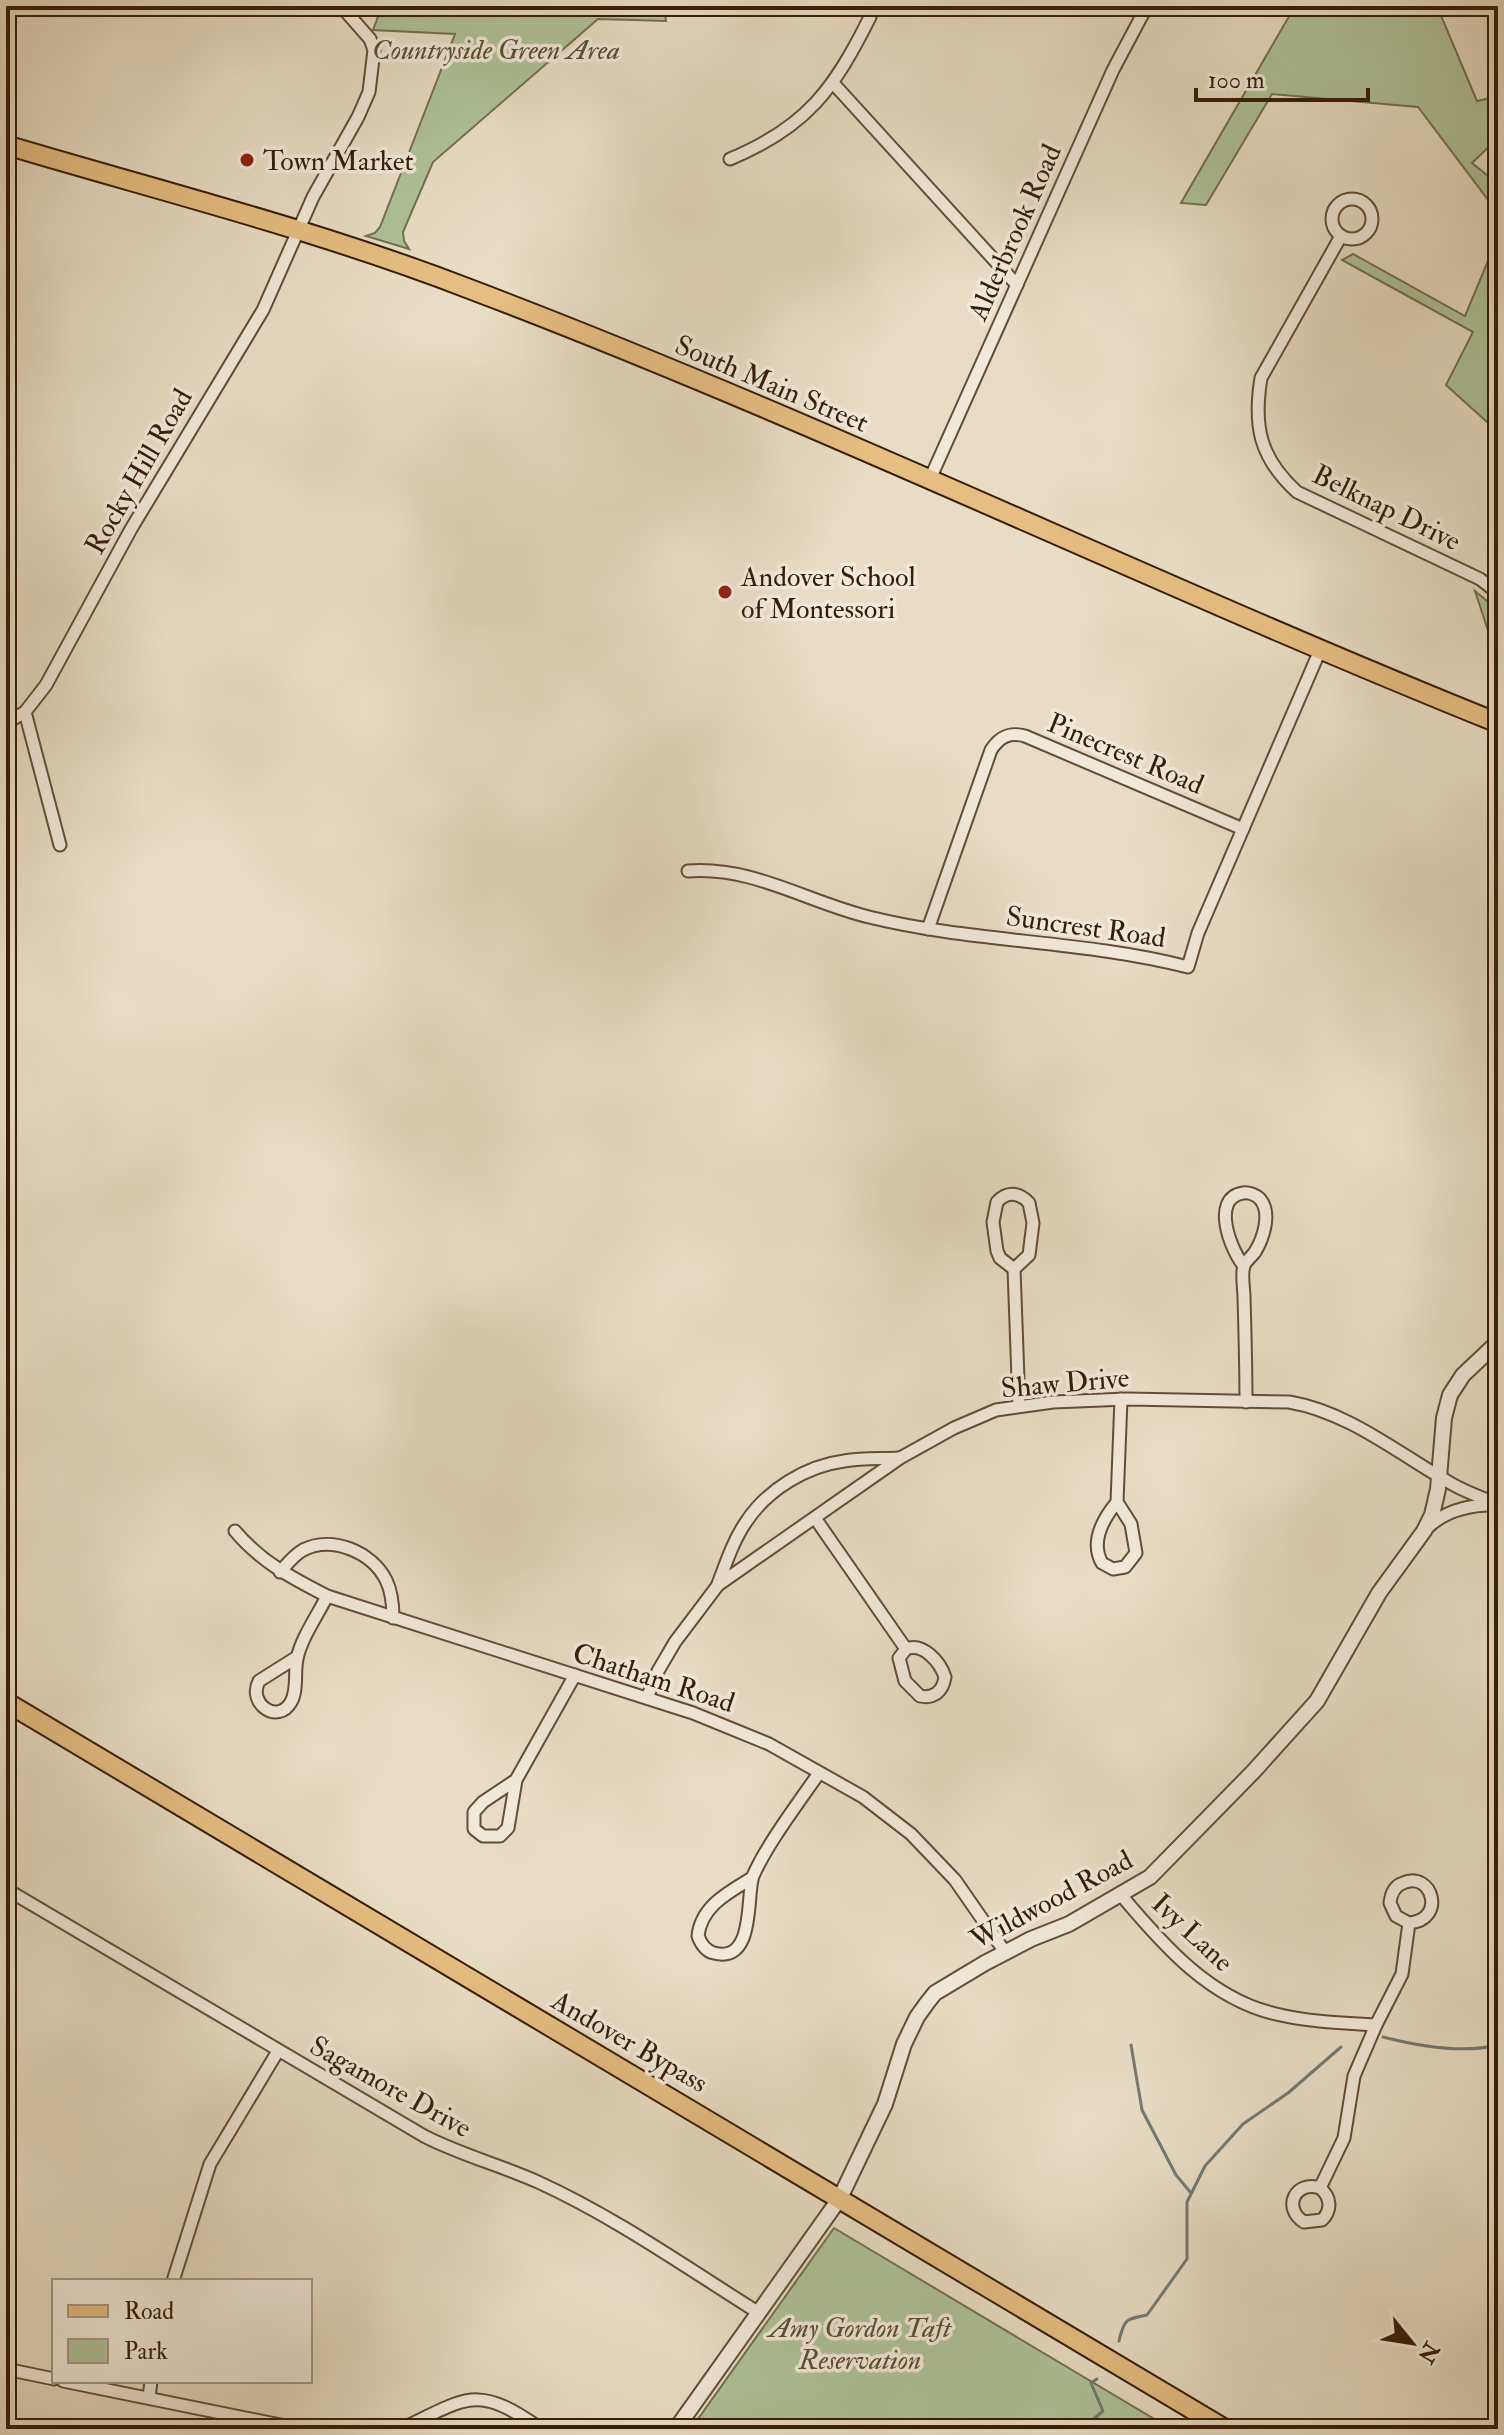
<svg xmlns="http://www.w3.org/2000/svg" width="1504" height="2435" font-family="'IM FELL Double Pica',serif">
  <style>
    .green { fill: #afc299; stroke: #737050; stroke-width: 2 }
    .lines { fill: none; stroke-linecap: round; stroke-linejoin: round }
    .stream { stroke: #727b74; stroke-width: 3 }
    .minor-casing { stroke: #634d36; stroke-width: 15 }
    .tertiary-casing { stroke: #634d36; stroke-width: 18 }
    .primary-casing { stroke: #371d07; stroke-width: 22 }
    .minor { stroke: #f0e9d9; stroke-width: 11 }
    .tertiary { stroke: #f0e9d9; stroke-width: 14 }
    .primary { stroke: #e4be82; stroke-width: 18 }
    .poi-dot { fill: #8f2418; stroke: #f0e9d9; stroke-width: 3 }
    .labels { text-anchor: middle; stroke-width: 7; stroke-linejoin: round; paint-order: stroke }
    .park-label { font-size: 28px; font-style: italic; fill: #5b4f33; stroke: #f0e9d9 }
    .poi-label { font-size: 28px; fill: #371d07; stroke: #f0e9d9; text-anchor: start }
    .street-label { font-size: 28px; fill: #371d07; stroke: #f0e9d9 }
  </style>
  <rect width="100%" height="100%" fill="#e8ddc4"/>
  <filter id="stains"><feTurbulence type="fractalNoise" baseFrequency=".0025" numOctaves="4"/><feColorMatrix values="0 0 0 0 .2 0 0 0 0 .09 0 0 0 0 .02 0 0 0 .5 -.17"/></filter>
  <radialGradient id="worn" r=".72"><stop offset=".6" stop-color="#630" stop-opacity="0"/><stop offset="1" stop-color="#630" stop-opacity=".3"/></radialGradient>
  <!-- green -->
  <g class="green">
    <polygon points="382,6 664,6 666,21 598,19 433,162 403,232 404,241 409,249 366,236 375,233 380,227 455,34 373,30"/>
    <polygon points="1295,6 1437,6 1477,101 1498,96 1498,138 1472,163 1498,184 1498,213 1418,107 1272,94 1206,205 1181,203"/>
    <polygon points="1498,237 1498,432 1446,385 1473,332 1342,260 1353,254 1465,316"/>
    <polygon points="1475,591 1498,610 1498,661"/>
    <polygon points="834,2228 1171,2429 706,2429 698,2419"/>
  </g>
  <g class="lines">
    <!-- stream -->
    <g class="stream">
      <path d="M1383,2037C1418,2046 1462,2054 1498,2045"/>
      <polyline points="1131,2045 1142,2110 1176,2175 1191,2193"/>
      <path d="M1119,2341C1124,2319 1126,2319 1147,2315L1187,2259V2202L1205,2166L1243,2124L1288,2093L1341,2047"/>
      <polyline points="1082,2429 1103,2411 1091,2383 1097,2379"/>
    </g>
    <!-- minor casing -->
    <g class="minor-casing">
      <g id="minor">
        <polyline points="833,83 1017,285"/>
        <path d="M730,159C807,127 834,89 870,17"/>
        <circle cx="1352" cy="219" r="20"/>
        <path d="M1341,236L1261,378C1253,427 1260,458 1297,492L1480,579L1498,593"/>
        <polyline points="930,479 1113,70 1147,6"/>
        <polyline points="25,712 60,845"/>
        <polyline points="6,723 25,712 46,685 131,529 263,310 313,197 358,117 369,92 374,50 370,39 341,6"/>
        <path d="M688,871C753,866 807,902 869,917C974,943 1083,940 1188,967L1198,933L1321,648"/>
        <path d="M928,929L991,750C1000,736 1010,732 1025,736L1243,829"/>
        <path d="M1244,1266C1231,1251 1210,1198 1243,1193C1249,1192 1256,1195 1260,1199C1272,1213 1263,1239 1255,1252C1252,1256 1245,1262 1244,1266C1241,1274 1244,1289 1244,1297C1245,1332 1246,1367 1246,1402"/>
        <path d="M1014,1269L1029,1255L1033,1223L1029,1203C1019,1192 1007,1191 997,1202L993,1222L997,1251L1000,1258L1014,1269L1019,1406"/>
        <path d="M1117,1502C1103,1519 1090,1542 1102,1563L1113,1569L1125,1567L1136,1553L1131,1524L1117,1502L1121,1399"/>
        <path d="M815,1518L906,1649L899,1658L905,1681L920,1696C934,1699 943,1691 945,1677C940,1662 923,1642 906,1649"/>
        <path d="M1427,1528C1445,1511 1468,1505 1492,1505"/>
        <path d="M235,1531C261,1562 292,1578 327,1596L693,1713L769,1744L863,1797L911,1834L955,1880L1005,1952"/>
        <path d="M280,1572C287,1564 294,1555 303,1550C332,1535 372,1552 386,1580C392,1592 393,1604 393,1618"/>
        <path d="M718,1584C726,1563 733,1541 746,1522C767,1490 806,1466 844,1461C862,1458 881,1459 899,1458"/>
        <path d="M297,1657L259,1681C247,1704 278,1725 291,1702C298,1690 294,1672 297,1659C301,1638 318,1615 327,1596"/>
        <path d="M647,1698L658,1671L675,1642L718,1585L900,1458L954,1428L996,1410L1053,1402L1127,1399L1289,1402C1349,1412 1400,1455 1452,1484C1466,1492 1482,1498 1498,1504"/>
        <polyline points="516,1780 483,1802 474,1812 474,1829 483,1836 500,1836 508,1828 516,1780 575,1675"/>
        <path d="M752,1878C729,1892 701,1906 698,1936C701,1944 705,1951 714,1953C756,1964 746,1894 753,1876C767,1844 799,1802 819,1773"/>
        <path d="M6,1889L424,2136C461,2155 500,2165 538,2182C615,2217 687,2268 759,2313"/>
        <path d="M1121,1895C1163,1945 1210,1999 1276,2014C1309,2022 1343,2023 1376,2025"/>
        <path d="M1320,2188C1331,2197 1332,2210 1322,2220L1304,2222C1282,2208 1295,2180 1320,2188L1344,2138L1354,2076L1376,2025L1402,1974L1409,1923C1447,1920 1432,1870 1403,1883C1394,1886 1391,1894 1390,1903L1396,1916L1409,1923"/>
        <polyline points="173,2281 210,2164 278,2051"/>
        <polyline points="6,2369 54,2379"/>
        <polyline points="63,2381 300,2429"/>
        <polyline points="149,2398 151,2381"/>
        <path d="M401,2429C467,2398 476,2383 541,2429"/>
      </g>
    </g>
    <!-- tertiary casing -->
    <g class="tertiary-casing">
      <polyline id="tertiary" points="676,2429 840,2198 885,2104 904,2044 917,2017 927,2003 935,1993 985,1963 1031,1939 1069,1924 1150,1877 1253,1772 1317,1701 1379,1593 1424,1531 1432,1515 1438,1489 1444,1418 1450,1395 1463,1375 1498,1342"/>
    </g>
    <!-- primary casing -->
    <g class="primary-casing">
      <g id="primary">
        <path d="M6,145C160,191 317,230 467,288C816,420 1152,584 1498,723"/>
        <polyline points="6,1702 1225,2429"/>
      </g>
    </g>
    <!-- minor -->
    <use href="#minor" class="minor"/>
    <!-- tertiary -->
    <use href="#tertiary" class="tertiary"/>
    <!-- primary -->
    <use href="#primary" class="primary"/>
  </g>
  <!-- markers -->
  <g class="poi-dot">
    <circle cx="247" cy="160" r="8"/>
    <circle cx="725" cy="592" r="8"/>
  </g>
  <g class="labels">
    <!-- park labels -->
    <g class="park-label">
      <text x="496" y="59">Countryside Green Area</text>
      <text x="860" y="2337">Amy Gordon Taft<tspan x="860" dy="32">Reservation</tspan></text>
    </g>
    <!-- poi labels -->
    <g class="poi-label">
      <text x="263" y="170">Town Market</text>
      <text x="741" y="586">Andover School<tspan x="741" dy="32">of Montessori</tspan></text>
    </g>
    <!-- street labels -->
    <g class="street-label">
      <text transform="translate(1014 232) rotate(-66)" y="10">Alderbrook Road</text>
      <text transform="translate(772 383) rotate(23)" y="10">South Main Street</text>
      <text transform="translate(138 471) rotate(-60)" y="10">Rocky Hill Road</text>
      <text transform="translate(1387 507) rotate(26)" y="10">Belknap Drive</text>
      <text transform="translate(1126 753) rotate(23)" y="10">Pinecrest Road</text>
      <text transform="translate(1086 926) rotate(8)" y="10">Suncrest Road</text>
      <text transform="translate(1065 1382) rotate(-5)" y="10">Shaw Drive</text>
      <text transform="translate(654 1677) rotate(18)" y="10">Chatham Road</text>
      <text transform="translate(1051 1899) rotate(-28)" y="10">Wildwood Road</text>
      <text transform="translate(1193 1932) rotate(43)" y="10">Ivy Lane</text>
      <text transform="translate(630 2041) rotate(30)" y="10">Andover Bypass</text>
      <text transform="translate(391 2086) rotate(29)" y="10">Sagamore Drive</text>
    </g>
  </g>
  <!-- margin -->
  <rect width="1504" height="2435" fill="none" stroke="#e8ddc4" stroke-width="32"/>
  <rect x="8" y="8" width="1488" height="2419" fill="none" stroke="#371d07" stroke-width="4"/>
  <rect x="16" y="16" width="1472" height="2403" fill="none" stroke="#371d07" stroke-width="2"/>
  <!-- legend -->
  <rect x="52" y="2279" width="260" height="104" fill="#f0e9d9" stroke="#a69785" stroke-width="2"/>
  <rect x="68" y="2305" width="40" height="12" fill="#e4be82" stroke="#a69785" stroke-width="2"/>
  <text x="124" y="2319" font-size="24" fill="#371d07">Road</text>
  <rect x="68" y="2339" width="40" height="24" fill="#afc299" stroke="#a69785" stroke-width="2"/>
  <text x="124" y="2359" font-size="24" fill="#371d07">Park</text>
  <!-- north arrow -->
  <g transform="translate(1412 2343) rotate(120)" stroke="#f0e9d9" stroke-width="6" paint-order="stroke">
  <path d="M0-6L14 30L0 20L-14 30Z" fill="#371d07"/>
  <text y="-12" font-size="22" font-weight="bold" text-anchor="middle" fill="#371d07">N</text>
  </g>
  <!-- scale -->
  <path d="M1196 88v12h172v-12" fill="none" stroke="#371d07" stroke-width="4"/>
  <text x="1208" y="88" font-size="24" fill="#371d07" stroke="#f0e9d9" stroke-width="6" paint-order="stroke">100 m</text>
  <rect width="100%" height="100%" filter="url(#stains)"/>
  <rect width="100%" height="100%" fill="url(#worn)"/>
</svg>
